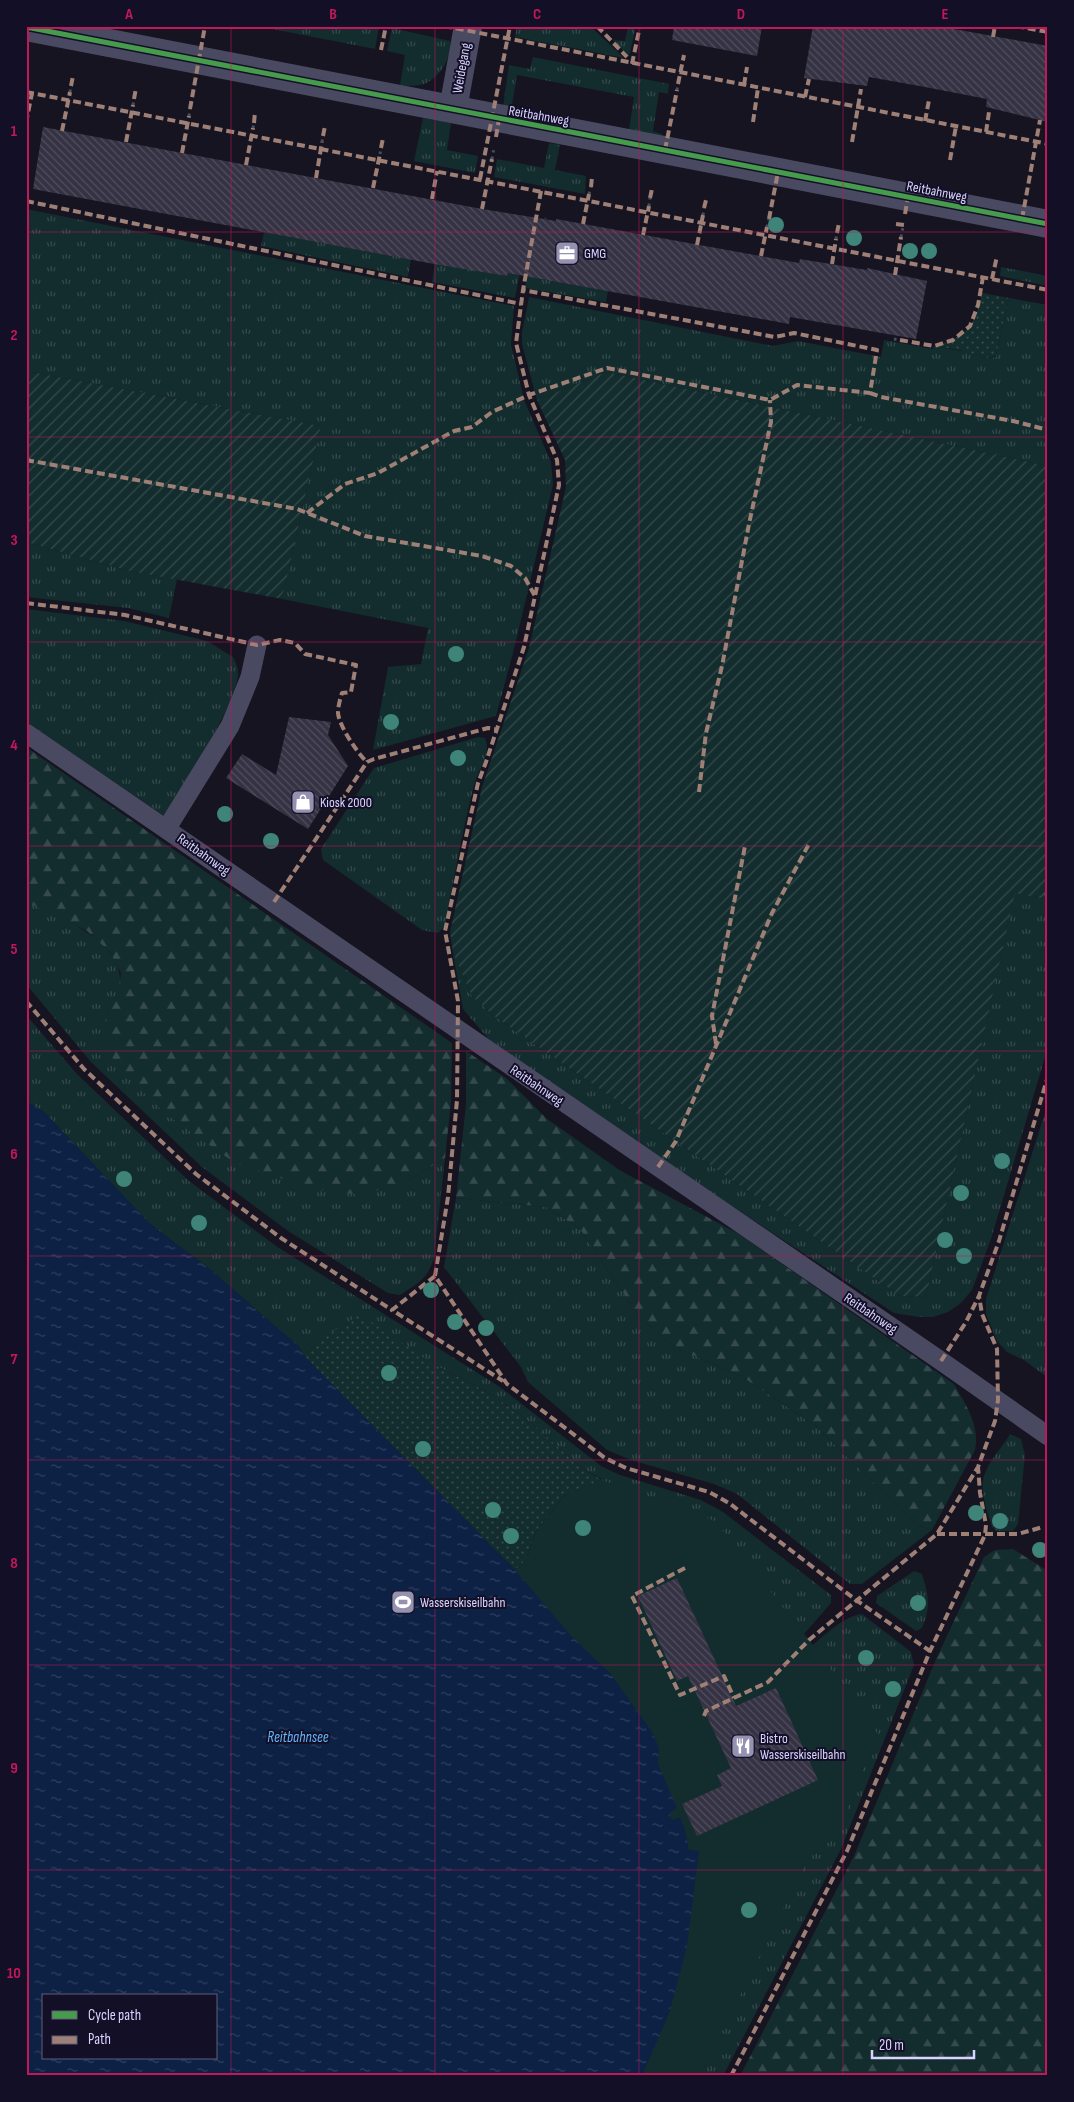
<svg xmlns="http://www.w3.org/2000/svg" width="1074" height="2102" font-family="'Sofia Sans Condensed',sans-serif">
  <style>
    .grass { fill: url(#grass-tufts) }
    .forest { fill: url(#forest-firs) }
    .park { fill: url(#park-dots) }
    .garden { fill: url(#garden-furrows) }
    .pitch { fill: #132c2d; fill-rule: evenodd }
    .water { fill: url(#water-ripples); fill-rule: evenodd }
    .building { fill: url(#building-back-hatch) }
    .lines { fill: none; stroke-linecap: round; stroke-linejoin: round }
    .path { stroke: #44505f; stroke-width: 3; stroke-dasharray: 2.5 4; stroke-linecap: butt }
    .lane { stroke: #4a4962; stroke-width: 19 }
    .street { stroke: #4a4962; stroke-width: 28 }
    .quiet { stroke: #9e8076; stroke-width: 4; stroke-dasharray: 8 4; stroke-linecap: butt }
    .cycleway-casing { stroke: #130f26; stroke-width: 8 }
    .cycleway { stroke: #469c4c; stroke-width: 5 }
    .tree { fill: #3e8478 }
    .grid { fill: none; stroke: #c2185b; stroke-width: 1; stroke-opacity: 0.55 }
    .labels { text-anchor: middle; stroke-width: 4; stroke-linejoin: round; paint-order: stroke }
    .street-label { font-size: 14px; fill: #d9d4ff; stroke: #130f26 }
    .poi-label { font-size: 14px; fill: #d9d4ff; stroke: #130f26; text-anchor: start }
    .water-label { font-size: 15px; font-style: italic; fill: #62b6ff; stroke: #130f26 }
    .neatline { fill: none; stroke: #c2185b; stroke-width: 2 }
    .grid-label { font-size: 16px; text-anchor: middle; font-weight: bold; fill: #c2185b }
  </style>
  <defs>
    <pattern id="grass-tufts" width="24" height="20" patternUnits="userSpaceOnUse" patternTransform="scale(1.25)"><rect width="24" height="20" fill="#132c2d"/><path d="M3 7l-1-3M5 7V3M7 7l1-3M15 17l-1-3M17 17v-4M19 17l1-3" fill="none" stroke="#354a4c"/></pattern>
    <pattern id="forest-firs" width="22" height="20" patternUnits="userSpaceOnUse" patternTransform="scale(1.25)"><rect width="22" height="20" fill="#132c2d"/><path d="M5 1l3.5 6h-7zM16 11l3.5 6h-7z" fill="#354a4c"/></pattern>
    <pattern id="park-dots" width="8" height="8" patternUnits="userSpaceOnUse" patternTransform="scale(1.25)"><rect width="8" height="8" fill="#132c2d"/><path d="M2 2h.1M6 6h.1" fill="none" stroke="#354a4c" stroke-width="1.8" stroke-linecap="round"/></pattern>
    <pattern id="garden-furrows" width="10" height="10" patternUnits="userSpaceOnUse" patternTransform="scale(1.25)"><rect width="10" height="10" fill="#132c2d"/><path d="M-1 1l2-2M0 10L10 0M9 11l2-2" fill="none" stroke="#354a4c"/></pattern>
    <pattern id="water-ripples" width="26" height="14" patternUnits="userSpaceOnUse" patternTransform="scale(1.25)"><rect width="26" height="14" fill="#0d2144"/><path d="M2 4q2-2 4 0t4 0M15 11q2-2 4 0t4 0" fill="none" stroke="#304060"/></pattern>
    <pattern id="building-back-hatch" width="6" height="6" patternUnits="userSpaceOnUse" patternTransform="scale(1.25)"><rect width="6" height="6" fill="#343243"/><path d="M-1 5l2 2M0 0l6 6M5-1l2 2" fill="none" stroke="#514f5f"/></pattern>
  </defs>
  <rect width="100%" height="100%" fill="#161421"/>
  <!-- grass -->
  <g class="grass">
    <polygon points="272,26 379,26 375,49 272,29"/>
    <polygon points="517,26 590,26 624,58 515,37"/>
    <polygon points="628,26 636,26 629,57 613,40 625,41"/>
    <path d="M392,28L450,41C452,57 440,78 424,84C417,86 408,86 400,86L405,55L387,51Z"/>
    <polygon points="533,57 669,84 668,94 659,92 653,131 662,134 661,137 629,130 634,97 517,75 512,105 510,107 503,107 509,65 530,69"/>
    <polygon points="423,118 451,123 447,150 478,156 475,173 414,161"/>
    <polygon points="549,143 560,145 555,170 586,176 585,194 494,177 497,159 544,168"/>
    <polygon points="26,209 514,306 511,344 524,400 551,462 553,485 515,645 496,716 373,750 388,667 421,664 428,628 282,599 321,426 26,371"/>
    <polygon points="518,215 531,217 515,298 432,282 435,263 507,276"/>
    <polygon points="544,217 547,218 536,278 608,291 606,302 525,288 538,222 543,222"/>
    <polygon points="264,232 411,259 408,277 261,246"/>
    <polygon points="1001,267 1048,276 1048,286 1000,276"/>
    <path d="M529,297L773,346L798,341L881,357L884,340L933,349L934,346C945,348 956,350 967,352C978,355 984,360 996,357L1009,298L1048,305V466L607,372L537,400L522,344V332Z"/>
    <polygon points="26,542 130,571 177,579 169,618 128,608 26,597"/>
    <path d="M26,609L124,621L207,641L233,657C235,661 238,667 238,672C239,701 182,788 166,817L26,722Z"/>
    <path d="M478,737L485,738C492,754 478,770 474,785C462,832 454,879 445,926L438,933L422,930L323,860L321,849L374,768Z"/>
    <polygon points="1048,878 1048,1047 991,1239 972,1290 961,1303 948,1312 933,1317 919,1317 894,1313 677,1170 492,1043 463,1009 453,953 472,996 494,1016 900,1296 926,1297 1015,892 1042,899"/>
    <path d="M26,902C61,919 130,941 119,991C117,999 110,1007 106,1015L404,1183L445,1158L434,1258C427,1280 418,1283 400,1295L388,1293L288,1231L202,1167L91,1062L26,984Z"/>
    <polygon points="26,1015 77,1074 189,1181 276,1246 500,1387 601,1466 620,1475 701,1500 723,1512 831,1595 831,1603 804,1634 565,1495 602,1479 581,1468 535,1426 491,1394 433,1364 320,1340 304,1356 299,1347 211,1270 150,1224 44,1112 26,1101"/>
    <polygon points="1048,1103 1048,1378 1024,1360 1007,1352 997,1341 986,1314 986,1299"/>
    <polygon points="456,1198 546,1207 580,1229 640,1318 674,1347 741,1376 816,1426 916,1525 932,1530 862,1584 850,1584 737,1494 714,1484 631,1460 607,1450 528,1382 521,1367 444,1267"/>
    <path d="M1010,1434L1021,1439L1025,1455L1018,1524L1013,1531H997L992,1527C988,1513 981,1496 983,1481C985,1465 1002,1448 1010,1434Z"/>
    <path d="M914,1571L922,1574C929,1597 931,1606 922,1628L916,1631L876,1603L877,1596Z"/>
    <path d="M862,1614L911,1652L914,1665L841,1849L723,2076H680L774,1683C793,1665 837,1616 862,1614Z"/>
  </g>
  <!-- forest -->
  <g class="forest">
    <polygon points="26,747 452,1043 451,1102 445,1158 404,1183 360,1195 310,1188 235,1163 167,1115 116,1066 104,1037 106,1015 118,993 121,973 110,952 87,931 26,902"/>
    <path d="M466,1051L506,1078L547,1119L621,1171L739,1234L954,1384C966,1405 980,1425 975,1450L932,1530L916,1525L816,1426L741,1376L674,1347L640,1318L580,1229L546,1207L456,1198L466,1104Z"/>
    <polygon points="1013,1549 1048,1571 1048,2076 740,2076 854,1856 937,1657 984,1557 995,1550"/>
  </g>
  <!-- park -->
  <g class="park">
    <path d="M982,293L1009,298L996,356C985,360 980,356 969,353C958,349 946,348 934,346C967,337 975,326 982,293Z"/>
    <polygon points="360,1314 433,1364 491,1394 535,1426 581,1468 602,1480 565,1495 536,1531 526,1560 515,1570 304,1356 320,1340"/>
  </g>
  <!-- garden -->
  <g class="garden">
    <polygon points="26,371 321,426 282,599 130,571 26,542"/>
    <polygon points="607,372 1048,466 1048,878 1043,899 1015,893 926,1297 900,1296 494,1016 472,996 453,953 450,932 482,787 529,648 566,487 565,460 537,400"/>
  </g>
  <!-- pitch -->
  <path class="pitch" d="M26,1167L497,1571L515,1570L526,1560L536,1531L565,1495L602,1480L715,1521L813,1645L877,1733L837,1835L808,1859L700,2076H26ZM44,1996H216V2058H44Z"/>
  <!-- water -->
  <path class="water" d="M26,1101L44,1112L150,1224L211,1270L299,1347L304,1356L515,1570L572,1637L611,1674L652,1732L659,1748L658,1764L677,1808L669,1813L672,1820L680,1817L685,1830L689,1850L699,1851L687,1946L670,2011L642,2076H26ZM44,1996H216V2058H44Z"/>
  <!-- building -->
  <g class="building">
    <polygon points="674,26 762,26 757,56 672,40"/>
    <polygon points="813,26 937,26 1048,46 1048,122 986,107 987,99 925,87 869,77 867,86 804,78"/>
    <polygon points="43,127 482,209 556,221 556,219 799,263 800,259 867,270 867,268 927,281 916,339 790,317 789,324 508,273 507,276 434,264 33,189"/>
    <polygon points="289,717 331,722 328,735 348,766 308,829 226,778 242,754 276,775"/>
    <polygon points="677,1578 736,1706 776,1688 818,1780 697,1836 682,1804 722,1786 717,1775 731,1768 688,1676 677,1681 638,1596"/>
  </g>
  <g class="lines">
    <!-- path -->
    <g class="path">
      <polyline points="677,90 678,84"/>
      <polyline points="70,92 71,86"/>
      <polyline points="133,105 134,99"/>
      <polyline points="189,116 190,109"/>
      <polyline points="253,128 254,123"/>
      <polyline points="322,142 323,136"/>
      <polyline points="380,154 381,148"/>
      <polyline points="492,159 494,148"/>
      <polyline points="589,194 591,187"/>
      <polyline points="649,206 650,198"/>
      <polyline points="703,215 704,208"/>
      <polyline points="767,227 769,219"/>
      <polyline points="901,237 903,227"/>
      <polyline points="836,239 837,233"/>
      <polyline points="894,339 900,340"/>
    </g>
    <!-- lane -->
    <g class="lane">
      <polyline points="26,733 941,1361 1048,1436"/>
      <polyline points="167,828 230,726 250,677 257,645"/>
    </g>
    <!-- street -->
    <g class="street">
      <polyline points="26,27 1048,224"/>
      <polyline points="453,109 468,26"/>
    </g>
    <!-- quiet -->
    <g class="quiet">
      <polyline points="444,26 1048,144"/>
      <polyline points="597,26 627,57"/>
      <polyline points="1016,26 1048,32"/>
      <polyline points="266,27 267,26"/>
      <polyline points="993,37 995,26"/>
      <polyline points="381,50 386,26"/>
      <polyline points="632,64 640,26"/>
      <polyline points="678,84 684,55"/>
      <polyline points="744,85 747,67"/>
      <polyline points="71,86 73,76"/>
      <polyline points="26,92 1048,290"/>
      <polyline points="805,97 809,79"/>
      <polyline points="134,99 136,88"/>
      <polyline points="190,109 205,26"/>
      <polyline points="925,121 929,100"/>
      <polyline points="753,122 758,88"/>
      <polyline points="26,123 32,93"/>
      <polyline points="254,123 255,112"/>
      <polyline points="62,131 70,92"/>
      <polyline points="986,132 989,112"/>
      <polyline points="323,136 325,126"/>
      <polyline points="496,137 499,119"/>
      <polyline points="126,142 133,105"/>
      <polyline points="852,142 861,89"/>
      <polyline points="381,148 383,138"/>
      <polyline points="665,150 677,90"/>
      <polyline points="182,153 189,116"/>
      <polyline points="950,160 956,126"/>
      <polyline points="246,165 253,128"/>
      <polyline points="316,178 322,142"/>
      <polyline points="480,179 510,26"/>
      <polyline points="591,187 592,177"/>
      <polyline points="373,188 380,154"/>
      <polyline points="541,191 523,290 516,343 529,395 557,460 559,485 524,647 486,762 478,783 445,931 458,1001 457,1100 448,1197 435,1276 507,1384 605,1458 626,1468 709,1492 729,1503 856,1600 930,1651"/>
      <polyline points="650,198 652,189"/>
      <polyline points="432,199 437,171"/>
      <polyline points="26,201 521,304"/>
      <polyline points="704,208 706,200"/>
      <polyline points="482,209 492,159"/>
      <polyline points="905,214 908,197"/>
      <polyline points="769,219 778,172"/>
      <polyline points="1022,219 1040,120"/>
      <polyline points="583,224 589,194"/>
      <polyline points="896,224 904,225"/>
      <polyline points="837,233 839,223"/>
      <polyline points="643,235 649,206"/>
      <polyline points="697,245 703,215"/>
      <polyline points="761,256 767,227"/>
      <polyline points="832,264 836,239"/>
      <polyline points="895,275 901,237"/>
      <polyline points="992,279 997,256"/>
      <polyline points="900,340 934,346 953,340 970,326 978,305 983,277"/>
      <polyline points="870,393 881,397 1013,421 1048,430"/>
      <polyline points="26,460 297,509 365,536 482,556 511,566 525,578 535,596"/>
      <polyline points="307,513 345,484 378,473 454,431 472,427 492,412 529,395 607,368 770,400 797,385 870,393 877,350 794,333 775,337 523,290"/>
      <path d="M26,603L125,615L257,645L280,640L295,643L305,654L356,665L351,692L342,693C340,699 338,707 338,713C339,726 358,754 367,762"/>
      <polyline points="699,792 706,733 722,666 749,524 771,422 770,400"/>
      <polyline points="274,902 367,762 374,759 488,728 495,729"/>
      <polyline points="26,1001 84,1069 196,1174 281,1238 392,1310"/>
      <polyline points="716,1044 712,1016 745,846"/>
      <polyline points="658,1167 676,1141 772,913 810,842"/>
      <polyline points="435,1276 392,1310 503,1381"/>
      <polyline points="941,1361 966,1322 979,1296 999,1241 1048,1076"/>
      <polyline points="937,1534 1018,1534 1043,1527"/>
      <polyline points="685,1568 632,1596 680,1695 724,1676 734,1698"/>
      <polyline points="704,1716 706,1711 768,1682 809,1640 937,1534 978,1467 995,1421 998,1400 997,1349 982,1314 979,1296"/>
      <polyline points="731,2076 847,1851 930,1651 985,1535 986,1525 980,1493 978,1467"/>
    </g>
    <!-- cycleway casing -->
    <g class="cycleway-casing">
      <polyline id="cycleway" points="26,27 1048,224"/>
    </g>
    <!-- cycleway -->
    <use href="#cycleway" class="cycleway"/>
  </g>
  <!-- trees -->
  <g class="tree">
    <circle cx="776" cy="225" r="8"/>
    <circle cx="854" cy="238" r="8"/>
    <circle cx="910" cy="251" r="8"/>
    <circle cx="929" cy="251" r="8"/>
    <circle cx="456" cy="654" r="8"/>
    <circle cx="391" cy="722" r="8"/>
    <circle cx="458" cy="758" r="8"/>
    <circle cx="225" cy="814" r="8"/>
    <circle cx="271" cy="841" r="8"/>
    <circle cx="1002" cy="1161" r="8"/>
    <circle cx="124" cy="1179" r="8"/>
    <circle cx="961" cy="1193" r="8"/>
    <circle cx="199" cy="1223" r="8"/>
    <circle cx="945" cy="1240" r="8"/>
    <circle cx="964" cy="1256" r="8"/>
    <circle cx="431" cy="1290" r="8"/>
    <circle cx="455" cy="1322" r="8"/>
    <circle cx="486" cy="1328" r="8"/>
    <circle cx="389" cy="1373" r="8"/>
    <circle cx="423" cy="1449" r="8"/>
    <circle cx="493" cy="1510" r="8"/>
    <circle cx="976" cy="1513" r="8"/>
    <circle cx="1000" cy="1521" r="8"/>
    <circle cx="583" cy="1528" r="8"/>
    <circle cx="511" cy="1536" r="8"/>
    <circle cx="1040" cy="1550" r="8"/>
    <circle cx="918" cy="1603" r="8"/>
    <circle cx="866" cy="1658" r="8"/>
    <circle cx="893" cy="1689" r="8"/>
    <circle cx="749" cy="1910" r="8"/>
  </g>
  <!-- grid -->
  <path class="grid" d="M231,26V2076M435,26V2076M639,26V2076M843,26V2076M26,232H1048M26,437H1048M26,642H1048M26,846H1048M26,1051H1048M26,1256H1048M26,1460H1048M26,1665H1048M26,1870H1048"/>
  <!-- icons -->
  <defs>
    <g id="office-square" transform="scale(1.25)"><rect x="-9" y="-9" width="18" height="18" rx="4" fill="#9591b1" stroke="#130f26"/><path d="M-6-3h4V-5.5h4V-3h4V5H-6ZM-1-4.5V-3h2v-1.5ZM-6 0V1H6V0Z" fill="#fff"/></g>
    <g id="shop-square" transform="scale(1.25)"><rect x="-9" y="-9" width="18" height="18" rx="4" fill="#9591b1" stroke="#130f26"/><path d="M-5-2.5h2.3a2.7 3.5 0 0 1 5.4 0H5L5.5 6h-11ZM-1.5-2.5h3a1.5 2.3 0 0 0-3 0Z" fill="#fff"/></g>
    <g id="stadium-square" transform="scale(1.25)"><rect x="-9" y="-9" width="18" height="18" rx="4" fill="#9591b1" stroke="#130f26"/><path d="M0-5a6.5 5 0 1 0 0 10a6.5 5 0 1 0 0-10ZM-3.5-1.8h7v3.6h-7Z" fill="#fff"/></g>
    <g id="restaurant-square" transform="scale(1.25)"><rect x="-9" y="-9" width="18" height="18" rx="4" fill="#9591b1" stroke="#130f26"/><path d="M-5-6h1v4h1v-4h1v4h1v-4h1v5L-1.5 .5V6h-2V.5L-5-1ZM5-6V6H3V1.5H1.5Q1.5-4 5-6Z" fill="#fff"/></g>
  </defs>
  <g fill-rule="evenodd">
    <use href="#office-square" x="567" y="253"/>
    <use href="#shop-square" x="303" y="802"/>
    <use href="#stadium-square" x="403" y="1602"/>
    <use href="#restaurant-square" x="743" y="1746"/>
  </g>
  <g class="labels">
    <!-- street labels -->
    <g class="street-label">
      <text transform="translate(461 68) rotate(-80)" y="5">Weidegang</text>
      <text transform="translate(539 115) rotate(10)" y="5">Reitbahnweg</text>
      <text transform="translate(937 191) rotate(11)" y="5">Reitbahnweg</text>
      <text transform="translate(204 854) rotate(35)" y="5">Reitbahnweg</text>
      <text transform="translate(537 1085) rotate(34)" y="5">Reitbahnweg</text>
      <text transform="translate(871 1313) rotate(34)" y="5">Reitbahnweg</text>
    </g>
    <!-- poi labels -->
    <g class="poi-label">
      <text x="584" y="258">GMG</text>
      <text x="320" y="807">Kiosk 2000</text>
      <text x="420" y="1607">Wasserskiseilbahn</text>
      <text x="760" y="1743">Bistro<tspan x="760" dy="16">Wasserskiseilbahn</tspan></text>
    </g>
    <!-- water labels -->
    <g class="water-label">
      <text x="298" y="1742">Reitbahnsee</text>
    </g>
  </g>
  <!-- border -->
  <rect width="1074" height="2102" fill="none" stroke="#130f26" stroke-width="55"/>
  <!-- legend -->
  <rect x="42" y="1994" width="175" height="65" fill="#130f26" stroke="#625e7d"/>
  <rect x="52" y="2011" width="25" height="8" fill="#469c4c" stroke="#625e7d"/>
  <text x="88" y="2020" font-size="15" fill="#d9d4ff">Cycle path</text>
  <rect x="52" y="2036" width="25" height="8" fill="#9e8076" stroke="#625e7d"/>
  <text x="88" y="2044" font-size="15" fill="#d9d4ff">Path</text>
  <!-- scale -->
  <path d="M872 2050v8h102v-8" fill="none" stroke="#d9d4ff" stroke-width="2.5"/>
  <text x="879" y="2050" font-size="15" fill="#d9d4ff" stroke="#130f26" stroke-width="4" paint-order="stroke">20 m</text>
  <rect x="28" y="28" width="1018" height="2046" class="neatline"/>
  <g class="grid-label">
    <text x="129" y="19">A</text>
    <text x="333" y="19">B</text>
    <text x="537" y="19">C</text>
    <text x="741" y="19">D</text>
    <text x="945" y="19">E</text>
    <text x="14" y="136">1</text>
    <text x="14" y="340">2</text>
    <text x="14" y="545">3</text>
    <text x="14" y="750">4</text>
    <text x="14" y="954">5</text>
    <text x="14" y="1159">6</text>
    <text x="14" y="1364">7</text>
    <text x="14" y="1568">8</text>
    <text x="14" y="1773">9</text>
    <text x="14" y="1978">10</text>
  </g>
</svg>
